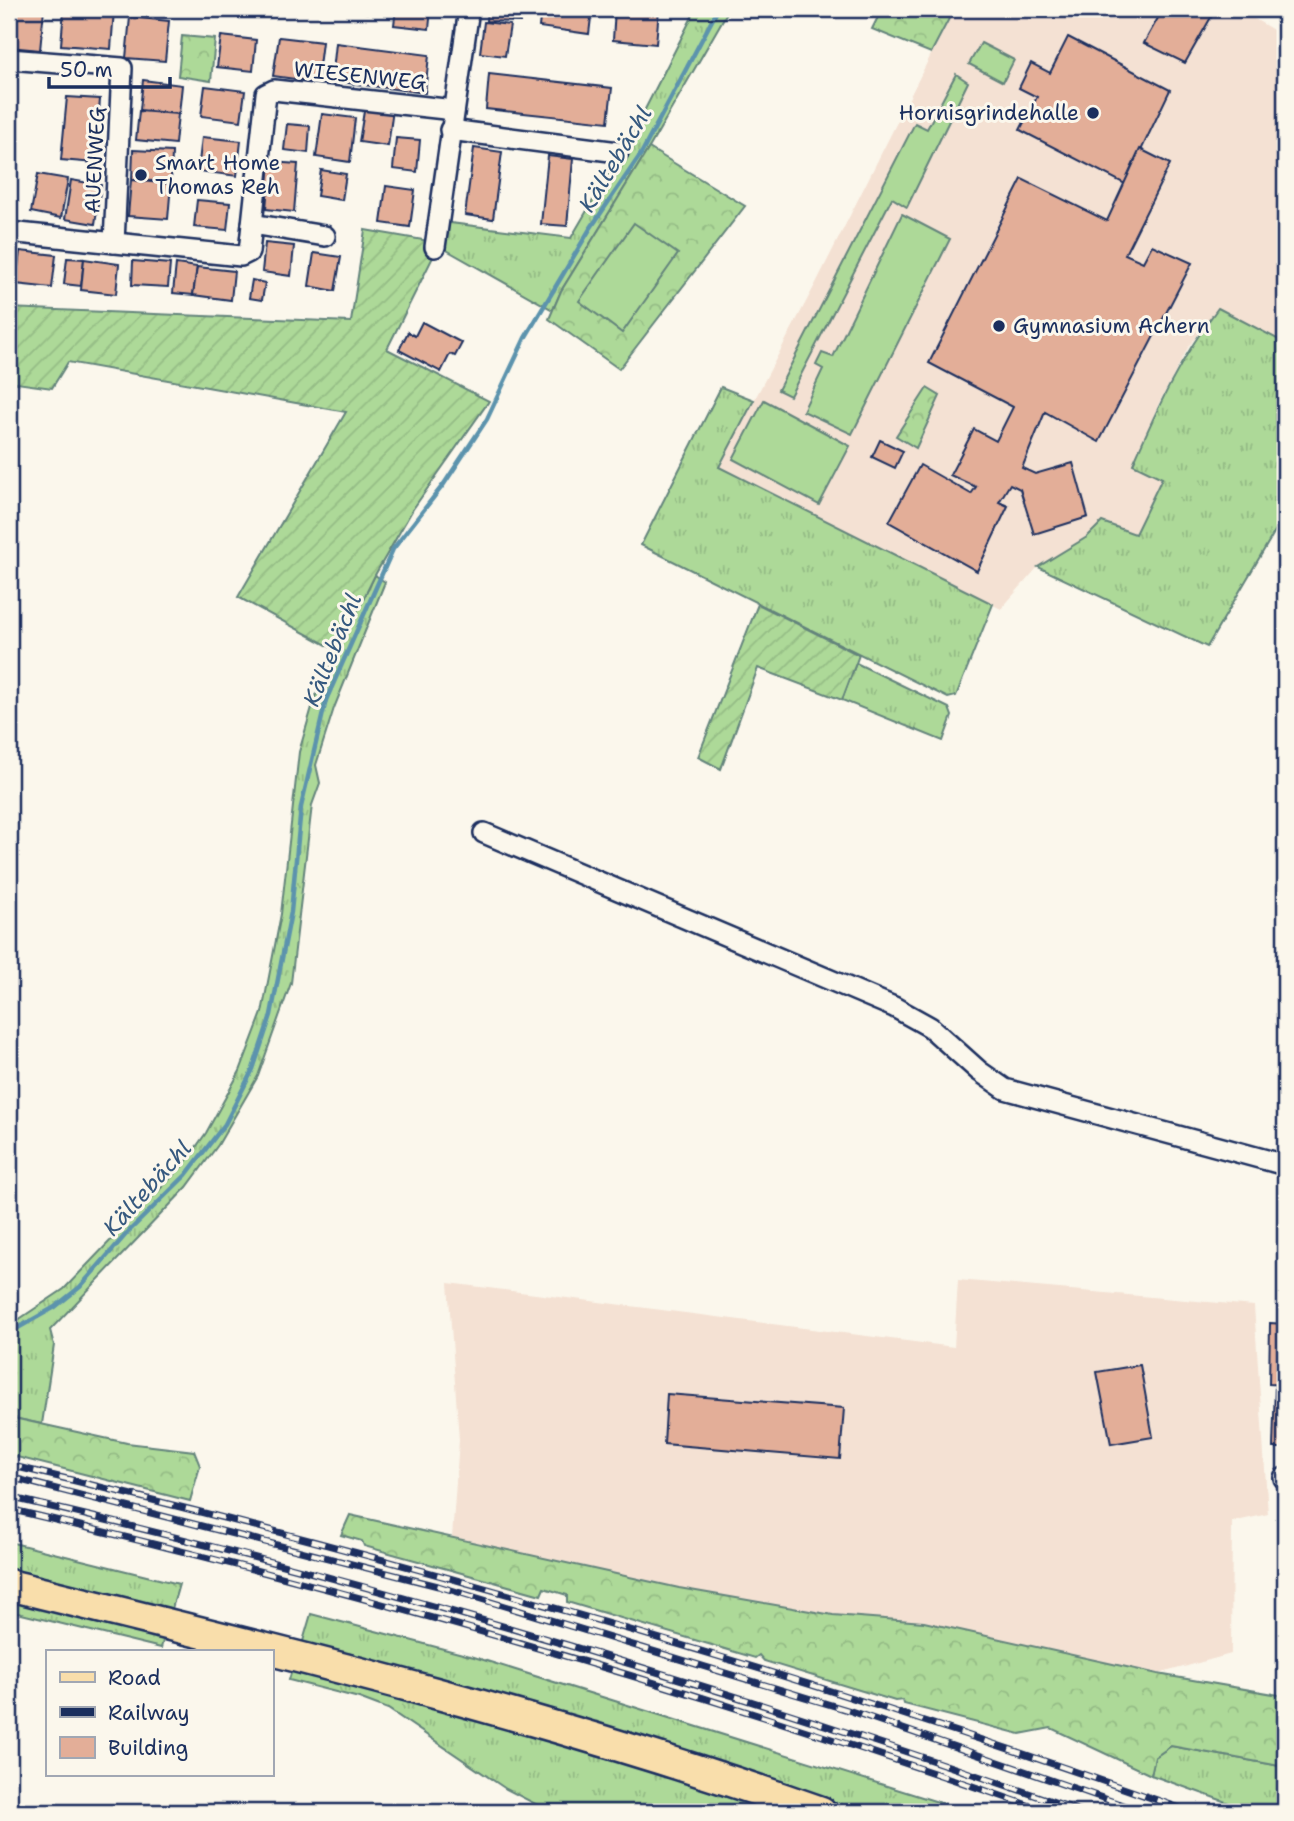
<svg xmlns="http://www.w3.org/2000/svg" width="1294" height="1821" font-family="'Shantell Sans',sans-serif">
  <style>
    .built { fill: #f4e1d3 }
    .grass { fill: url(#grass-tufts); stroke: #64847b; stroke-width: 2 }
    .forest { fill: url(#forest-crowns); stroke: #64847b; stroke-width: 2 }
    .garden { fill: url(#garden-furrows); stroke: #64847b; stroke-width: 2 }
    .pitch { fill: #add998; stroke: #64847b; stroke-width: 2 }
    .lines { fill: none; stroke-linecap: round; stroke-linejoin: round }
    .stream { stroke: #5b93ad; stroke-width: 4.5 }
    .building { fill: #e3ae98; stroke: #1b2f5e; stroke-width: 2 }
    .street-casing { stroke: #1b2f5e; stroke-width: 24 }
    .primary-casing { stroke: #1b2f5e; stroke-width: 35 }
    .street { stroke: #fbf7ec; stroke-width: 19 }
    .primary { stroke: #f9deab; stroke-width: 30 }
    .rail-casing { stroke: #1b2f5e; stroke-width: 7 }
    .rail { stroke: #fbf7ec; stroke-width: 4.5; stroke-dasharray: 13; stroke-linecap: butt }
    .poi-dot { fill: #1b2f5e; stroke: #fbf7ec; stroke-width: 2.5 }
    .labels { text-anchor: middle; stroke-width: 6; stroke-linejoin: round; paint-order: stroke }
    .street-label { font-size: 21px; fill: #1b2f5e; stroke: #fbf7ec }
    .poi-label { font-size: 21px; fill: #1b2f5e; stroke: #fbf7ec; text-anchor: start }
    .water-label { font-size: 23px; font-style: italic; fill: #36597f; stroke: #fbf7ec }
  </style>
  <defs>
    <pattern id="grass-tufts" width="24" height="20" patternUnits="userSpaceOnUse" patternTransform="scale(1.75)"><rect width="24" height="20" fill="#add998"/><path d="M3 7l-1-3M5 7V3M7 7l1-3M15 17l-1-3M17 17v-4M19 17l1-3" fill="none" stroke="#94bb85"/></pattern>
    <pattern id="forest-crowns" width="20" height="18" patternUnits="userSpaceOnUse" patternTransform="scale(1.75)"><rect width="20" height="18" fill="#add998"/><path d="M2 6a3 3 0 1 1 6 0M12 15a3 3 0 1 1 6 0" fill="none" stroke="#94bb85"/></pattern>
    <pattern id="garden-furrows" width="10" height="10" patternUnits="userSpaceOnUse" patternTransform="scale(1.75)"><rect width="10" height="10" fill="#add998"/><path d="M-1 1l2-2M0 10L10 0M9 11l2-2" fill="none" stroke="#94bb85"/></pattern>
  </defs>
  <rect width="100%" height="100%" fill="#fbf7ec"/>
  <filter id="ink" filterUnits="userSpaceOnUse"><feTurbulence type="fractalNoise" baseFrequency=".0143" numOctaves="2"/><feDisplacementMap in="SourceGraphic" scale="14" xChannelSelector="R" yChannelSelector="G"/><feConvolveMatrix kernelMatrix="1 2 1 2 8 2 1 2 1" color-interpolation-filters="sRGB"/></filter>
  <g filter="url(#ink)">
    <!-- built -->
    <g class="built">
      <polygon points="954,9 1238,9 1285,37 1285,343 1218,309 1189,346 1159,403 1133,464 1162,478 1135,534 1102,523 1087,537 1038,567 1001,609 719,467 816,283"/>
      <polygon points="958,1280 1254,1306 1268,1514 1232,1522 1231,1654 1158,1674 924,1622 834,1615 679,1588 452,1538 459,1440 448,1283 954,1347"/>
    </g>
    <!-- grass -->
    <g class="grass">
      <polygon points="696,9 729,9 649,148 561,291 553,310 443,248 442,222 571,238 636,127"/>
      <path d="M1218,308L1285,343V514L1207,647L1038,567L1087,537L1102,522L1135,534L1162,478L1133,464C1157,408 1181,357 1218,308Z"/>
      <polygon points="721,387 754,400 719,467 993,604 956,696 948,698 641,545"/>
      <polygon points="375,575 385,582 334,708 316,765 320,783 312,805 291,983 258,1076 218,1145 187,1187 50,1330 54,1345 42,1424 9,1417 9,1326 64,1289 184,1164 206,1133 240,1071 262,1013 281,914 299,752 315,697"/>
      <polygon points="856,663 949,708 952,716 943,741 842,700"/>
      <polygon points="9,1542 179,1584 171,1612 9,1572"/>
      <polygon points="9,1591 166,1630 161,1648 9,1611"/>
      <polygon points="311,1614 474,1657 970,1812 863,1812 765,1778 301,1648"/>
      <polygon points="294,1663 795,1812 551,1812 506,1789 388,1709 359,1698 289,1680"/>
      <polygon points="1171,1746 1285,1767 1285,1812 1254,1812 1151,1775 1155,1757"/>
    </g>
    <!-- forest -->
    <g class="forest">
      <polygon points="882,9 954,9 931,53 872,29"/>
      <polygon points="182,36 215,39 211,81 178,76"/>
      <polygon points="649,148 745,206 619,369 549,319 561,291"/>
      <polygon points="927,388 940,396 916,448 896,436"/>
      <polygon points="9,1417 127,1443 194,1451 200,1466 190,1501 9,1455"/>
      <polygon points="350,1515 679,1588 833,1615 924,1622 1158,1674 1285,1696 1285,1767 1171,1746 1155,1757 1151,1775 1051,1728 1020,1734 904,1704 903,1700 895,1701 764,1661 759,1655 755,1658 567,1602 567,1595 544,1588 541,1595 364,1546 362,1541 341,1535"/>
    </g>
    <!-- garden -->
    <g class="garden">
      <polygon points="365,230 435,242 433,257 387,349 489,401 413,509 375,575 338,651 238,597 346,412 68,362 52,388 9,382 9,308 351,322"/>
      <polygon points="758,604 859,655 842,700 758,668 721,769 698,757"/>
    </g>
    <!-- pitch -->
    <g class="pitch">
      <polygon points="981,43 1014,60 1003,82 969,64"/>
      <polygon points="956,74 968,82 907,207 892,198 790,396 778,390 915,123 927,129"/>
      <polygon points="902,214 950,239 852,434 803,411 823,369 816,365 822,353 833,357"/>
      <polygon points="634,223 678,254 622,333 579,301"/>
      <polygon points="764,400 850,446 819,505 733,459"/>
    </g>
    <g class="lines">
      <!-- stream -->
      <polyline class="stream" points="9,1333 55,1307 80,1287 128,1232 186,1175 225,1124 253,1069 271,1015 291,912 301,807 326,700 393,549 444,484 487,419 525,338 590,229 641,154 718,9"/>
    </g>
    <!-- building -->
    <g class="building">
      <polygon points="9,9 44,9 40,50 9,47"/>
      <polygon points="64,9 114,10 111,49 61,45"/>
      <polygon points="336,9 373,9 372,13"/>
      <polygon points="396,9 431,9 429,29 394,25"/>
      <polygon points="487,9 520,9 520,22 486,21"/>
      <polygon points="541,9 592,9 589,34 539,27"/>
      <polygon points="615,9 659,9 656,44 613,40"/>
      <polygon points="1163,9 1206,9 1214,12 1185,63 1144,43"/>
      <polygon points="130,17 169,21 165,61 126,58"/>
      <polygon points="484,22 510,25 505,56 480,53"/>
      <polygon points="221,36 256,40 253,71 217,67"/>
      <polygon points="279,37 322,42 317,82 273,76"/>
      <polygon points="1068,37 1170,90 1125,184 1020,130 1037,97 1019,88 1031,63 1050,73"/>
      <polygon points="336,43 429,55 425,93 332,81"/>
      <polygon points="489,74 612,88 608,122 486,109"/>
      <polygon points="9,80 16,80 10,118 9,118"/>
      <polygon points="143,80 182,85 179,114 140,110"/>
      <polygon points="205,86 245,91 241,121 201,116"/>
      <polygon points="67,97 100,99 95,163 61,160"/>
      <polygon points="365,105 393,109 388,146 359,142"/>
      <polygon points="139,111 178,114 175,144 136,140"/>
      <polygon points="322,114 355,118 350,162 316,157"/>
      <polygon points="9,118 17,120 13,145 9,144"/>
      <polygon points="287,124 310,126 308,153 284,150"/>
      <polygon points="202,137 241,141 237,176 198,171"/>
      <polygon points="396,138 420,140 417,172 393,169"/>
      <polygon points="474,148 502,152 493,219 465,215"/>
      <polygon points="1140,149 1170,164 1125,254 1143,262 1152,245 1192,263 1099,442 1045,412 1022,468 1035,474 1073,463 1088,517 1034,534 1020,489 1010,484 999,502 1008,506 977,571 889,522 920,465 971,494 976,487 950,475 974,429 996,441 1013,407 929,363 1022,179 1107,221"/>
      <polygon points="133,150 172,152 171,182 132,180"/>
      <polygon points="548,156 573,159 567,226 541,224"/>
      <polygon points="270,162 298,164 294,212 266,209"/>
      <polygon points="321,170 346,174 342,200 317,196"/>
      <polygon points="38,174 68,179 61,218 31,212"/>
      <polygon points="71,180 101,185 95,224 65,219"/>
      <polygon points="131,180 171,184 168,219 128,216"/>
      <polygon points="386,186 415,190 410,227 381,223"/>
      <polygon points="197,200 230,203 227,230 194,227"/>
      <polygon points="265,243 294,246 291,276 262,272"/>
      <polygon points="20,251 56,255 52,288 16,284"/>
      <polygon points="314,253 341,257 335,291 309,286"/>
      <polygon points="67,258 84,259 81,286 64,284"/>
      <polygon points="84,259 119,264 116,294 81,290"/>
      <polygon points="133,261 170,264 168,287 132,285"/>
      <polygon points="176,264 197,267 193,295 173,293"/>
      <polygon points="197,267 234,271 231,300 193,295"/>
      <polygon points="252,280 265,283 262,300 249,298"/>
      <polygon points="422,322 462,343 455,356 450,354 441,372 399,350 408,332 415,336"/>
      <polygon points="880,440 903,451 895,468 872,457"/>
      <polygon points="1270,1323 1285,1324 1285,1385 1269,1384"/>
      <polygon points="1140,1365 1153,1437 1111,1444 1097,1372"/>
      <polygon points="1275,1385 1285,1385 1285,1448 1273,1448"/>
      <polygon points="667,1394 844,1408 840,1459 664,1444"/>
    </g>
    <g class="lines">
      <!-- street casing -->
      <g class="street-casing">
        <g id="street">
          <polyline points="9,59 122,68 114,243"/>
          <polyline points="450,130 618,152"/>
          <polyline points="252,224 325,236"/>
          <polyline points="9,232 241,256 249,252 266,94 274,90 454,110"/>
          <polyline points="435,247 469,9"/>
          <polyline points="484,833 894,1007 930,1027 979,1071 1005,1089 1285,1165"/>
          <polyline points="1284,1478 1285,1478"/>
        </g>
      </g>
      <!-- primary casing -->
      <g class="primary-casing">
        <path id="primary" d="M9,1585C282,1652 556,1718 821,1812"/>
      </g>
      <!-- street -->
      <use href="#street" class="street"/>
      <!-- primary -->
      <use href="#primary" class="primary"/>
      <!-- rail casing -->
      <g class="rail-casing">
        <g id="rail">
          <path d="M9,1465C409,1560 804,1674 1191,1812"/>
          <polyline points="9,1477 438,1586 851,1711 1143,1812"/>
          <path d="M9,1497C372,1581 731,1689 1083,1812"/>
          <path d="M9,1509C359,1591 707,1692 1047,1812"/>
        </g>
      </g>
      <!-- rail -->
      <use href="#rail" class="rail"/>
    </g>
  </g>
  <!-- markers -->
  <g class="poi-dot">
    <circle cx="1093" cy="113" r="7"/>
    <circle cx="141" cy="175" r="7"/>
    <circle cx="999" cy="326" r="7"/>
  </g>
  <g class="labels">
    <!-- street labels -->
    <g class="street-label">
      <text transform="translate(360 76) rotate(6)" y="7">WIESENWEG</text>
      <text transform="translate(95 160) rotate(-87)" y="7">AUENWEG</text>
    </g>
    <!-- poi labels -->
    <g class="poi-label">
      <text x="1079" y="120" text-anchor="end">Hornisgrindehalle</text>
      <text x="155" y="170">Smart Home<tspan x="155" dy="24">Thomas Reh</tspan></text>
      <text x="1013" y="333">Gymnasium Achern</text>
    </g>
    <!-- water labels -->
    <g class="water-label">
      <text transform="translate(615 159) rotate(-59)" y="8">Kältebächl</text>
      <text transform="translate(332 650) rotate(-68)" y="8">Kältebächl</text>
      <text transform="translate(147 1188) rotate(-48)" y="8">Kältebächl</text>
    </g>
  </g>
  <!-- margin -->
  <rect width="1294" height="1821" fill="none" stroke="#fbf7ec" stroke-width="35"/>
  <rect x="18" y="18" width="1259" height="1786" fill="none" stroke="#1b2f5e" stroke-width="2.5" filter="url(#ink)"/>
  <!-- legend -->
  <rect x="46" y="1650" width="228" height="126" fill="#fbf7ec" stroke="#a1a7b3" stroke-width="2"/>
  <rect x="60" y="1672" width="35" height="10" fill="#f9deab" stroke="#a1a7b3" stroke-width="2"/>
  <text x="108" y="1685" font-size="21" fill="#1b2f5e">Road</text>
  <rect x="60" y="1707" width="35" height="10" fill="#1b2f5e" stroke="#a1a7b3" stroke-width="2"/>
  <text x="108" y="1720" font-size="21" fill="#1b2f5e">Railway</text>
  <rect x="60" y="1737" width="35" height="21" fill="#e3ae98" stroke="#a1a7b3" stroke-width="2"/>
  <text x="108" y="1755" font-size="21" fill="#1b2f5e">Building</text>
  <!-- scale -->
  <path d="M49 77v10h121v-10" fill="none" stroke="#1b2f5e" stroke-width="3.5"/>
  <text x="60" y="77" font-size="21" fill="#1b2f5e" stroke="#fbf7ec" stroke-width="5" paint-order="stroke">50 m</text>
</svg>
